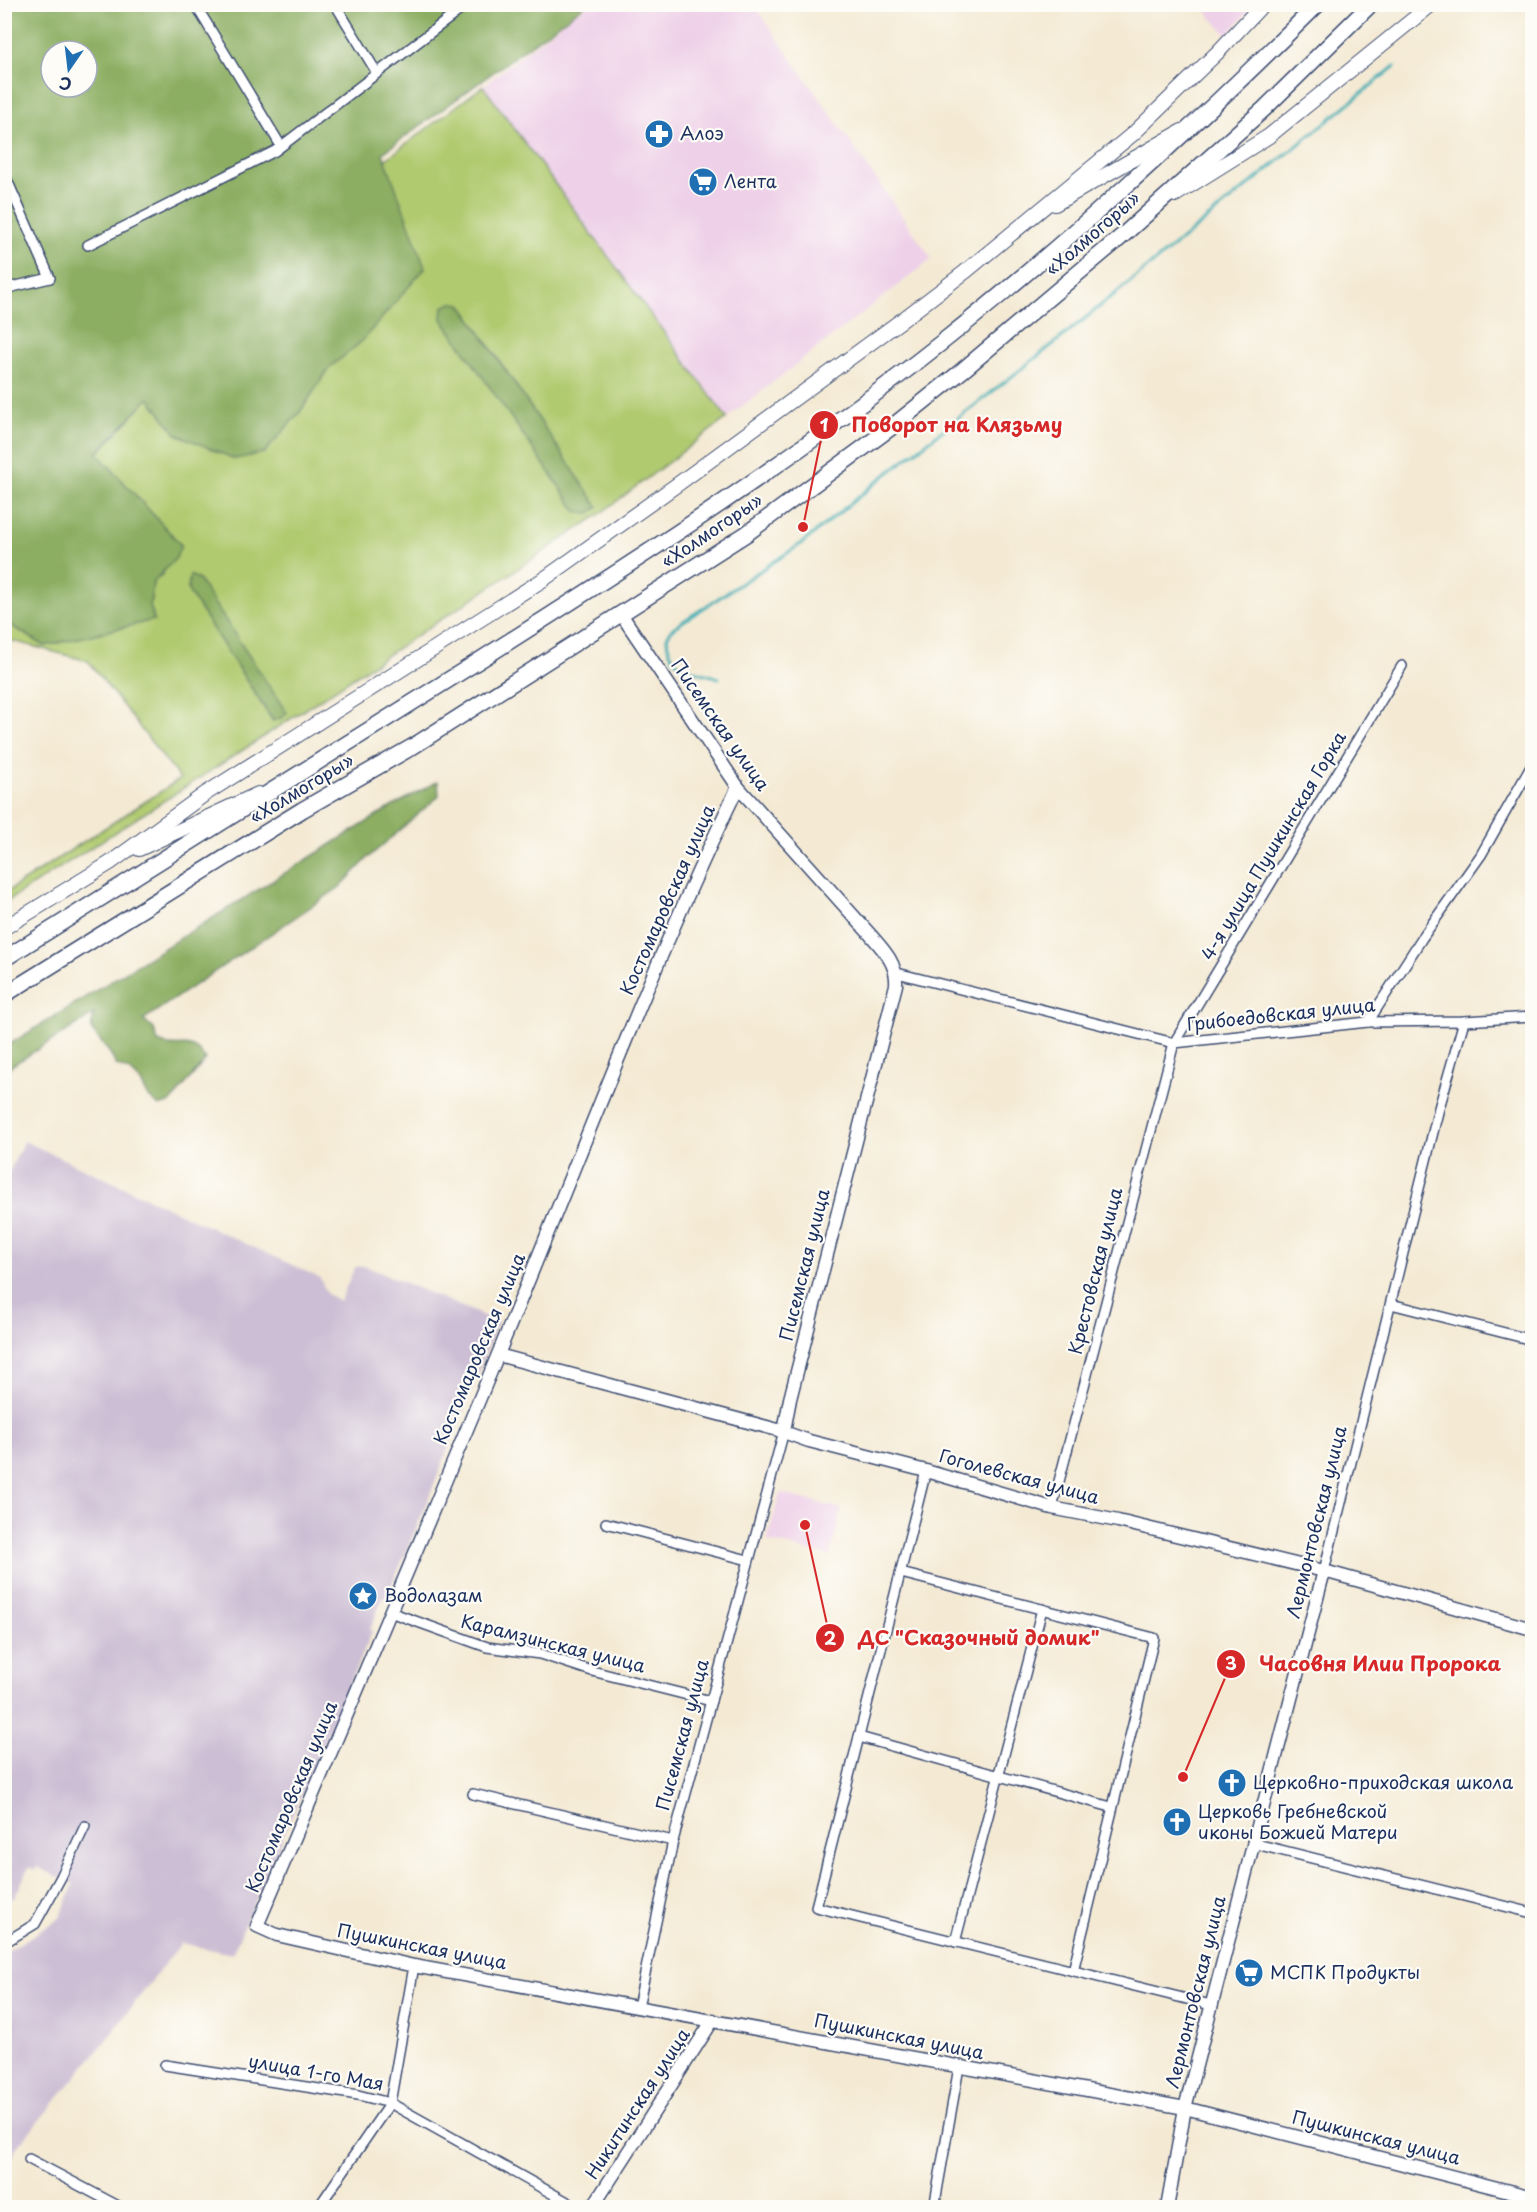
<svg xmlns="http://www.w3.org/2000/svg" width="1537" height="2212" font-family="'Playpen Sans',sans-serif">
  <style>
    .built { fill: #eed0e8 }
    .industrial { fill: #ccbed4 }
    .green { fill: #b0ca70; stroke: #667c67; stroke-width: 1.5; fill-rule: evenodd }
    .forest { fill: #8cae62; stroke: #546e60; stroke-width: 1.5; fill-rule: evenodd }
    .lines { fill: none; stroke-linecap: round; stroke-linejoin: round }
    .stream { stroke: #3cadb5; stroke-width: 3 }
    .minor-casing { stroke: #3c4b70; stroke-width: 12 }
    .tertiary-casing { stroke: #3c4b70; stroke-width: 15 }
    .secondary-casing { stroke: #3c4b70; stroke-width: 16 }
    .trunk-casing { stroke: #3c4b70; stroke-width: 18 }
    .minor { stroke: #fff; stroke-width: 9 }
    .tertiary { stroke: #fff; stroke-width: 12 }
    .secondary { stroke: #fff; stroke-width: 14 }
    .trunk { stroke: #fff; stroke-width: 15 }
    .labels { text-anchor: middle; stroke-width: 4.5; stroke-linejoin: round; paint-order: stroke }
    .poi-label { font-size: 18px; fill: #1b2f5e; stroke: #fdfcf7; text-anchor: start }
    .street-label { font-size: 18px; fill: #1b2f5e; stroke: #fdfcf7 }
    .leader { fill: none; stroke: #d62828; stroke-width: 2 }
    .callout-dot { fill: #d62828; stroke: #fdfcf7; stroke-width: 2 }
    .mark-label { font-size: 18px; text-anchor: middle; font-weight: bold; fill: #fff }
    .callout-label { font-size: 20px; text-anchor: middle; font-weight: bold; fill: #d62828; stroke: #fdfcf7; stroke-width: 4.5; stroke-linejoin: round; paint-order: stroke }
  </style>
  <rect width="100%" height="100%" fill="#fdfcf7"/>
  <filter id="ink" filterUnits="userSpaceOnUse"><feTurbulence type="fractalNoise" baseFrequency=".0167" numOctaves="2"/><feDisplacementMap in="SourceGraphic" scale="12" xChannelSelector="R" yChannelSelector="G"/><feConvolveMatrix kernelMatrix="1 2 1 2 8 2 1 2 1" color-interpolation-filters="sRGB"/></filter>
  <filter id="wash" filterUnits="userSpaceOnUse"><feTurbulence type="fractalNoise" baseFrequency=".008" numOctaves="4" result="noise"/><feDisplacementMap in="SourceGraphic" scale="24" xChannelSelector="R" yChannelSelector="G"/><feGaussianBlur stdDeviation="1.35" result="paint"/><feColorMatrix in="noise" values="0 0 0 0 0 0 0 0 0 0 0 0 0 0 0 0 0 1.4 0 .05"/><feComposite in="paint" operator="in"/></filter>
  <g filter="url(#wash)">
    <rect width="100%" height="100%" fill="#f4ead4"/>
    <!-- built -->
    <g class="built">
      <polygon points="590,5 754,5 932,259 727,418 483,86 574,14"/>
      <polygon points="1200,5 1254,5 1227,35"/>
      <polygon points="780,1493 842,1509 830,1556 767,1541"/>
    </g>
    <!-- industrial -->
    <polygon class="industrial" points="24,1141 320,1278 327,1294 340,1301 355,1267 365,1266 498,1322 424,1510 386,1598 383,1597 370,1630 372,1632 232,1954 181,1943 96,2053 16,2148 13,2157 5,2167 5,1953 60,1918 74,1884 37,1867 35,1870 29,1867 14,1899 5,1894 4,1182"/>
    <!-- green -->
    <path class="green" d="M483,86L727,418L596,517L254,743L5,903V893L180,779L88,661L5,639V622L45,646L154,620L150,605L153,582L161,576L181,545L97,454L149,398L209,448L235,459L300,412L329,368L361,342L424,268L385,160ZM461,304L598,507L590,513ZM190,576L198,579L286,713L281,718L272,720L190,594Z"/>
    <!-- forest -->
    <g class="forest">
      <path d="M5,5H585L383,153L425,268L361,342L329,368L300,412L264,453L235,459L176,434L149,398L97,453L181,545L176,558L153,582L150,605L154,620L45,646L5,622ZM51,51H87V87H51Z"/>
      <polygon points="452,303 461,304 598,507 590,513 577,512 442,319 443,307"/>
      <polygon points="190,575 198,579 287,713 281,718 273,721 190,594 188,589"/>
      <path d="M438,781L439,796L369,857L340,887L143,1020L154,1029L158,1042C181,1052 188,1035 206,1059L171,1102L159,1106L148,1096L141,1082L130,1071L116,1065L109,1052L91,1029L94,1014L5,1070V1047L388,809Z"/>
    </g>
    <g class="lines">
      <!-- stream -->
      <path class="stream" d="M719,678C692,669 668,670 667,637L673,628L801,544L884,476L1056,342L1395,66"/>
    </g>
  </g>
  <g filter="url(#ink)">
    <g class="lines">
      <!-- minor casing -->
      <g class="minor-casing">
        <g id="minor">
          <polyline points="195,4 281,146"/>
          <polyline points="335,4 377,73"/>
          <polyline points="4,173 50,278 4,289"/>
          <polyline points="88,245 275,151 468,4"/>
          <polyline points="897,973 1174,1043 1368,1022 1464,1021 1532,1017"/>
          <polyline points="1368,1022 1422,938 1481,855 1532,765"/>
          <polyline points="1391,1304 1532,1340"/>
          <polyline points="926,1471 816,1907 1211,2005"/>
          <polyline points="1052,1508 1174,1043 1402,666"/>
          <polyline points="606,1523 748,1560"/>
          <polyline points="1324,1571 1439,1108 1464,1021"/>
          <polyline points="901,1573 1154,1638 1073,1971"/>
          <polyline points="390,1612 487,1647 540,1654 592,1671 711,1701"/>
          <polyline points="859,1737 1111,1807"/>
          <polyline points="473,1794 673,1841"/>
          <polyline points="1252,1843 1532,1913"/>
          <polyline points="955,1942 1042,1609"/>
          <polyline points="4,1943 35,1924 61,1877 85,1826"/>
          <polyline points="638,2007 673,1841 784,1431"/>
          <polyline points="165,2065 358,2095 390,2103 578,2208"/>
          <polyline points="29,2159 122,2208"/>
          <polyline points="318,2208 390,2103 414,1966"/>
          <polyline points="934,2208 959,2067"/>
        </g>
      </g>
      <!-- tertiary casing -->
      <g class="tertiary-casing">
        <g id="tertiary">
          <path d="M621,614L738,787L867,931C881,947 898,963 896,985L790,1399L784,1431"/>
          <path d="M738,787C659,949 595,1118 527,1284C439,1499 348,1712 257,1926L277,1935L414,1966L1185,2108L1532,2197"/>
          <polyline points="498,1355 778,1430 809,1441 926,1471 1052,1508 1118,1521 1324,1571 1532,1629"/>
          <polyline points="592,2208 713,2020"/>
          <polyline points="1167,2208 1185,2108 1324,1571"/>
        </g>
      </g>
      <!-- secondary casing -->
      <g class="secondary-casing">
        <g id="secondary">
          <polyline points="1175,195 1269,136 1432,4"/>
          <polyline points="1055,204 1182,131"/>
          <polyline points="139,849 258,794"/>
          <polyline points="4,928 110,863 205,794 544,579 678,484 906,317 965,272 1134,133 1219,51 1263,4"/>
        </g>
      </g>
      <!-- trunk casing -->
      <g class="trunk-casing">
        <g id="trunk">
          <path d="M4,959C159,862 314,765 469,667C630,565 791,462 941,343C1074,238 1198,123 1318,4"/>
          <polyline points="4,995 302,810 412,747 746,534 893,426 963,370 1121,237 1264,109 1371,4"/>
        </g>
      </g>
      <!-- minor -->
      <use href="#minor" class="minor"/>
      <!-- tertiary -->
      <use href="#tertiary" class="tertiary"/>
      <!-- secondary -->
      <use href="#secondary" class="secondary"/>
      <!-- trunk -->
      <use href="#trunk" class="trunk"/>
    </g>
  </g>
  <!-- icons -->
  <defs>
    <g id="pharmacy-disc" transform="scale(1.5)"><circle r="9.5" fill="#1f6fb2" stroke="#fdfcf7"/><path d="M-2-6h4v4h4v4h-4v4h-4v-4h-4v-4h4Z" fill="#fff"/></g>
    <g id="supermarket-disc" transform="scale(1.5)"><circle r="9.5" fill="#1f6fb2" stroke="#fdfcf7"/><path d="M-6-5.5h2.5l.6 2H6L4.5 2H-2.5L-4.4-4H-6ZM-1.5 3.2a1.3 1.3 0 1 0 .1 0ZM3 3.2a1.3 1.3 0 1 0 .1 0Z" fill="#fff"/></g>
    <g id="sight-disc" transform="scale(1.5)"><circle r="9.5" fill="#1f6fb2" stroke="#fdfcf7"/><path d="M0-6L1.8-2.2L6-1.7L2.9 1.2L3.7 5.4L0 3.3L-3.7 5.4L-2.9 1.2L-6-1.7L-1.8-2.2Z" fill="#fff"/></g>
    <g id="church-disc" transform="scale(1.5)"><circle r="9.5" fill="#1f6fb2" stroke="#fdfcf7"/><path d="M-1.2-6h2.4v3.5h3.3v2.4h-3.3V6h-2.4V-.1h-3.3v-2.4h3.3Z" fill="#fff"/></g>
  </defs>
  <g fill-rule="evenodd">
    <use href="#pharmacy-disc" x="659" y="134"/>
    <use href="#supermarket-disc" x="703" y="182"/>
    <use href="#sight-disc" x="363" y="1596"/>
    <use href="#church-disc" x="1232" y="1783"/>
    <use href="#church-disc" x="1177" y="1822"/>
    <use href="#supermarket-disc" x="1249" y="1973"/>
  </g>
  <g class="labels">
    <!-- poi labels -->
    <g class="poi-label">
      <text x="680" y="140">Алоэ</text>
      <text x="724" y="188">Лента</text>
      <text x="384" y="1602">Водолазам</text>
      <text x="1253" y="1789">Церковно-приходская школа</text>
      <text x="1198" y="1818">Церковь Гребневской<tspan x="1198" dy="21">иконы Божией Матери</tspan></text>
      <text x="1270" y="1979">МСПК Продукты</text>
    </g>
    <!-- street labels -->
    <g class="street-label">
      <text transform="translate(1093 234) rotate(-41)" y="6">«Холмогоры»</text>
      <text transform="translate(712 531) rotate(-34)" y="6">«Холмогоры»</text>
      <text transform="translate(720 725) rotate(55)" y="6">Писемская улица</text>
      <text transform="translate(302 789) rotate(-31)" y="6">«Холмогоры»</text>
      <text transform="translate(1274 846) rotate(-59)" y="6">4-я улица Пушкинская Горка</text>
      <text transform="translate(668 900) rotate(-66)" y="6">Костомаровская улица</text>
      <text transform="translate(1281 1015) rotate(-6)" y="6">Грибоедовская улица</text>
      <text transform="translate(805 1265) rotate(-76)" y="6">Писемская улица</text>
      <text transform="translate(1096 1271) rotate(-76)" y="6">Крестовская улица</text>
      <text transform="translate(480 1349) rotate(-67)" y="6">Костомаровская улица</text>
      <text transform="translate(1019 1477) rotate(15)" y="6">Гоголевская улица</text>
      <text transform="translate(1317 1522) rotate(-76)" y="6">Лермонтовская улица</text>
      <text transform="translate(553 1644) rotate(14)" y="6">Карамзинская улица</text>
      <text transform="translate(683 1735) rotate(-75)" y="6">Писемская улица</text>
      <text transform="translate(292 1797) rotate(-67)" y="6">Костомаровская улица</text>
      <text transform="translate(422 1947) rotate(11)" y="6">Пушкинская улица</text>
      <text transform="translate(1196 1992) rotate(-76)" y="6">Лермонтовская улица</text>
      <text transform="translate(899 2037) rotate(11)" y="6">Пушкинская улица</text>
      <text transform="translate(316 2073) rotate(10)" y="6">улица 1-го Мая</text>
      <text transform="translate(638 2104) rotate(-57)" y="6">Никитинская улица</text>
      <text transform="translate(1376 2138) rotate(14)" y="6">Пушкинская улица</text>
    </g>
  </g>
  <!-- callouts -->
  <path class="leader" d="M803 527L824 425M805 1525L830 1638M1183 1777L1231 1664"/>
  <g class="callout-dot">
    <circle cx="803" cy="527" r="6"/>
    <circle cx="805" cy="1525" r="6"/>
    <circle cx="1183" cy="1777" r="6"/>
    <circle cx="824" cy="425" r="15"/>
    <circle cx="830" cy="1638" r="15"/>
    <circle cx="1231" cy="1664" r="15"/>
  </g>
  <g class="mark-label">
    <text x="824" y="432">1</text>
    <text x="830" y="1645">2</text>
    <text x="1231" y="1670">3</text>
  </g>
  <g class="callout-label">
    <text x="957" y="432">Поворот на Клязьму</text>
    <text x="979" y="1645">ДС "Сказочный домик"</text>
    <text x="1380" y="1671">Часовня Илии Пророка</text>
  </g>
  <!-- margin -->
  <rect width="1537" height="2212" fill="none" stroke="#fdfcf7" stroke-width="24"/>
  <!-- north arrow -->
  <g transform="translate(69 69) rotate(194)"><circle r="28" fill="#fdfcf7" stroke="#a3aaba" stroke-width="1.5"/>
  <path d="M0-4.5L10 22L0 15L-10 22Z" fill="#1f6fb2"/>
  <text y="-9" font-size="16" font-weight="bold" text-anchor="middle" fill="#1b2f5e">С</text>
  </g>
</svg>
